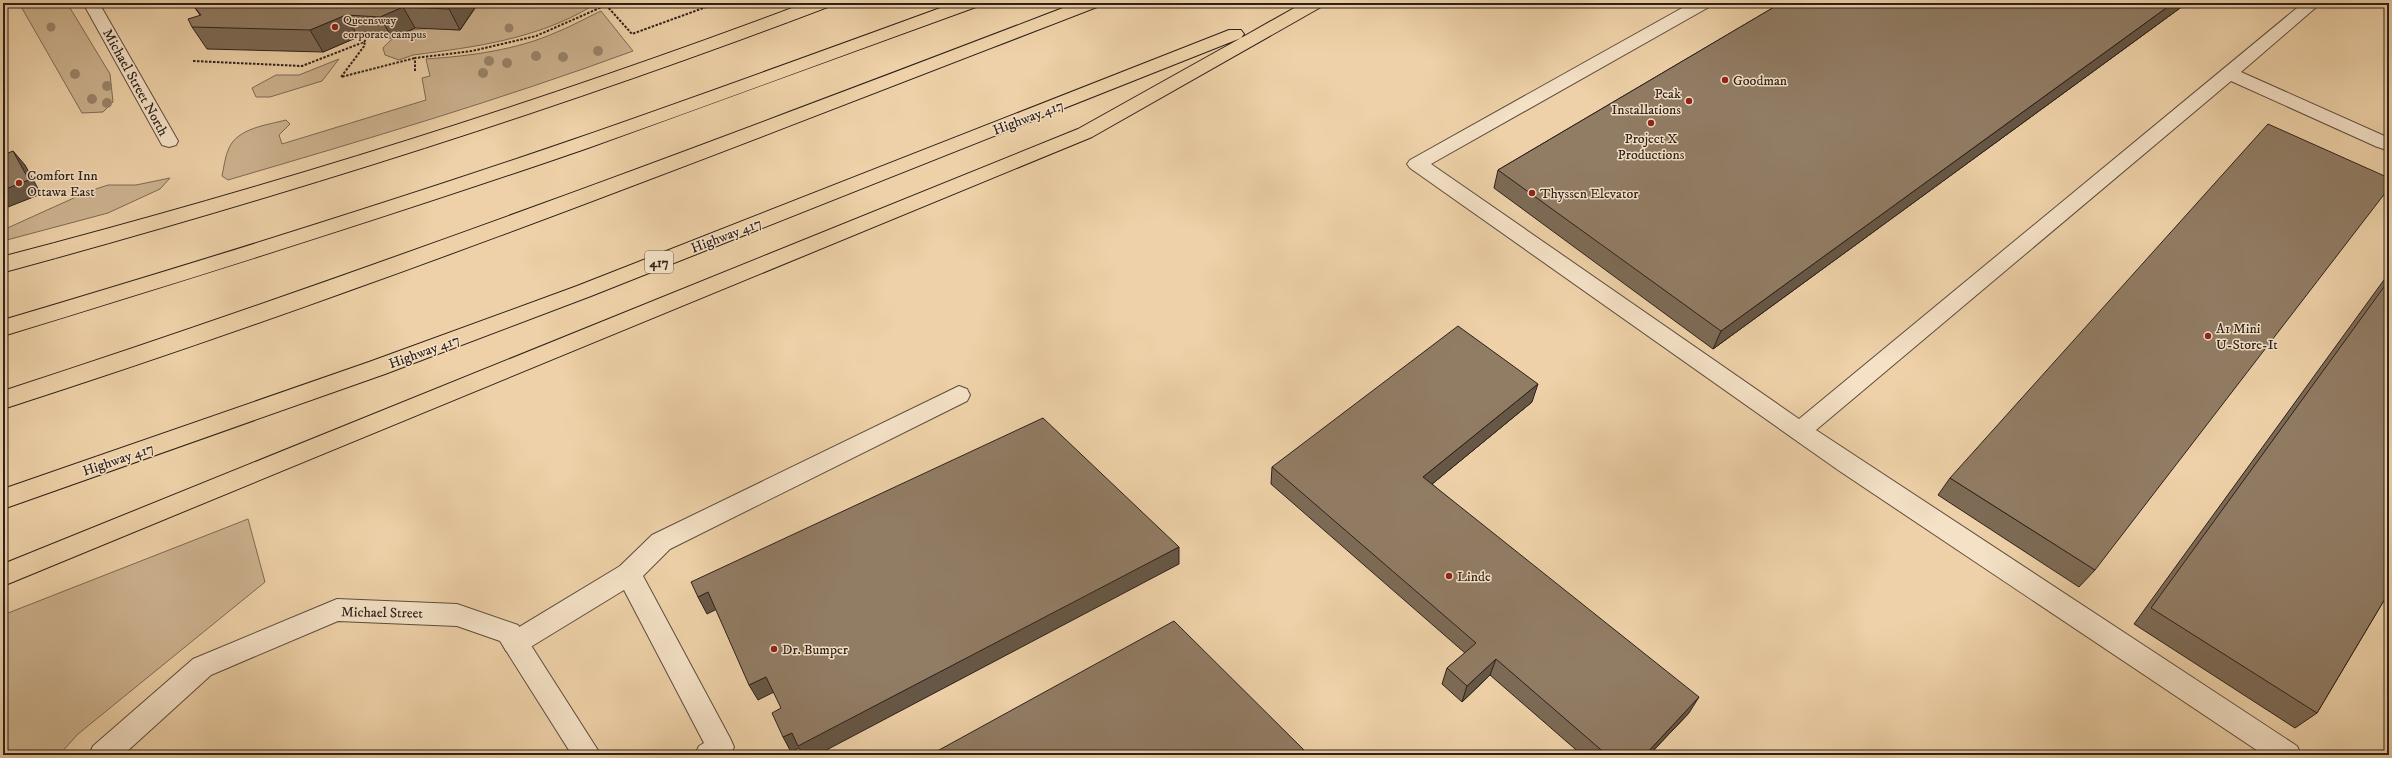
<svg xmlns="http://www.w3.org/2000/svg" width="2392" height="758" font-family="'IM FELL DW Pica',serif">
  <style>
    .green { fill: #cdb390; stroke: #7d6a56 }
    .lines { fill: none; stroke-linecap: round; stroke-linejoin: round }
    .lane-casing { stroke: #5d4c3e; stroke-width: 2 }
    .street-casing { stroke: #5d4c3e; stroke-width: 2 }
    .highway-casing { stroke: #2d201b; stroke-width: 2 }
    .path { stroke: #2d201b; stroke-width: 2; stroke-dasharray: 2.5 1.5; stroke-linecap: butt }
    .lane { fill: #f4e1c6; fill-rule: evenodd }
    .street { fill: #f4e1c6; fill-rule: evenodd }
    .highway { fill: #eed1a8; fill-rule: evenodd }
    .tram { stroke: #2d201b; stroke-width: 1 }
    .tree { fill: #9a846a }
    .wall { fill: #7d6b56; stroke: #2d201b }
    .shaded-wall { fill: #665746; stroke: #2d201b }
    .building { fill: #917c64; stroke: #2d201b }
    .poi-dot { fill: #8f2418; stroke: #f4e1c6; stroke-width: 1.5 }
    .labels { text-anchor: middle; stroke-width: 3; stroke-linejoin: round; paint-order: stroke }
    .far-poi-label { font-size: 12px; fill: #2d201b; stroke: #f4e1c6; text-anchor: start }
    .shield { fill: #f4e1c6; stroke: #695a4e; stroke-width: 1 }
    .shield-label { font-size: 13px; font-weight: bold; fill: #2d201b }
    .poi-label { font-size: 14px; fill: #2d201b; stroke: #f4e1c6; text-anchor: start }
    .street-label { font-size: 14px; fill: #2d201b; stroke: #f4e1c6 }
  </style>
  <rect width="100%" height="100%" fill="#eed1a8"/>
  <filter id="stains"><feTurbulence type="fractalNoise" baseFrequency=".005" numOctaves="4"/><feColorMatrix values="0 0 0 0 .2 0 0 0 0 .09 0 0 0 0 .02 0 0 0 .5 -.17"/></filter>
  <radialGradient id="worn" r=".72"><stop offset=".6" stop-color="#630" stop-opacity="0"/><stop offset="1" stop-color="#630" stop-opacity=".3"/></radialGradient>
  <!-- green -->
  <g class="green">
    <polygon points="19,3 67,3 110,74 113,102 103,112 82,113"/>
    <path d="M479,3H589L592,6C538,39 475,47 413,55L399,60L385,55L383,48C404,23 430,29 460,30Z"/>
    <path d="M601,11L633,51C500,100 364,140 228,180L222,176C224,167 225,156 229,148C238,128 267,125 286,120L290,124L279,135L282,144L426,100L422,78L430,76L426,59C470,56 517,50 557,32C572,26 586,18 601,11Z"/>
    <polygon points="339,59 322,81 270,97 256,97 252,88 276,75 299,75"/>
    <polygon points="170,178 160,189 108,213 3,241 3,230 87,192 108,185 136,185"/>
    <polygon points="248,519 265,582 78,734 59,755 3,755 3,615"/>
  </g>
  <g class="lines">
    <!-- lane casing -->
    <g class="lane-casing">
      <g id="lane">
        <polygon points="1691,3 1711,3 1709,7 1431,164 1799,419 2303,3 2321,3 2241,72 2389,138 2389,146 2382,148 2375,146 2231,81 1816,430 2297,746 2301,755 2264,755 1838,470 1410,168 1407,164 1410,160"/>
        <polygon points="959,386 967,389 970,395 967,401 670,549 643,576 730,738 734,747 730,755 695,755 699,746 704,743 624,590 524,651 515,654 506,651 502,643 506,635 620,566 652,535"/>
      </g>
    </g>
    <!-- street casing -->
    <g class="street-casing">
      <g id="street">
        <polygon points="83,3 99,3 178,141 176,145 169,147 162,145"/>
        <polygon points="2382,136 2389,138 2389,151 2375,146 2373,142 2375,138"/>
        <polygon points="337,599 457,604 518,625 601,755 572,755 500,641 457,626 338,621 211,675 123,755 89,755 93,746 193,659"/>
      </g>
    </g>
    <!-- highway casing -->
    <g class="highway-casing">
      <g id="highway">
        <path d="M954,3H978L976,7C847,54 718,102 588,148C394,215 199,276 3,336V320C195,263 386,204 575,139C702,95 828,49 954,3Z"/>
        <path d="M1076,3H1099L1097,7C735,147 373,290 3,409V391C365,273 721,139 1076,3Z"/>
        <polygon points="1303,3 1323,3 1321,7 1092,137 3,586 3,564 1078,129 1241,38 591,296 385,374 3,509 3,489 369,362 577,286 1229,30 1241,30 1244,34 1241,38"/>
      </g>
    </g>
    <!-- path -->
    <g class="path">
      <polyline points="606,5 632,34 717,3"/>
      <polyline points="364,42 367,38"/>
      <polyline points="193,61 302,66 364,42 365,45 341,77 415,58"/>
      <polyline points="415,71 415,58 472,51 536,36 611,3"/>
    </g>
    <!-- lane -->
    <use href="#lane" class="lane"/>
    <!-- street -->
    <use href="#street" class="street"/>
    <!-- highway -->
    <use href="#highway" class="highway"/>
    <!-- tram -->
    <g class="tram">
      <path d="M3,256C275,185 541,102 804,3"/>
      <path d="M3,273C286,196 565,108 840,3"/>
    </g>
  </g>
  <!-- trees -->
  <g class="tree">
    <circle cx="51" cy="27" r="4.5"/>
    <circle cx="509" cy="28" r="4.5"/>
    <circle cx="598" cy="51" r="5"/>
    <circle cx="536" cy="56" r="5"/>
    <circle cx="563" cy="57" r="5"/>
    <circle cx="489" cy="61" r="5"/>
    <circle cx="507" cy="63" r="5"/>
    <circle cx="483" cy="73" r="5"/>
    <circle cx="75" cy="74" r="5"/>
    <circle cx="107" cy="86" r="5"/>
    <circle cx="92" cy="99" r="5"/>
    <circle cx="107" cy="103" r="5"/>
  </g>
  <!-- wall -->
  <g class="wall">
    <polygon points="478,3 460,30 415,28 392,38 358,37 323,52 207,49 192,27 200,15 192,4"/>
    <polygon points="1781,3 2187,3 1713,349 1494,188 1498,170"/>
    <polygon points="2389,273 2389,592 2317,713 2295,728 2134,624"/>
    <polygon points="1532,402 1432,484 1689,713 1649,755 1582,755 1490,675 1462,702 1442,684 1447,668 1465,653 1271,484 1272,467"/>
    <polygon points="1950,478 2095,570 2079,587 1938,495"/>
  </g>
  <!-- shaded-wall -->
  <g class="shaded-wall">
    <polygon points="453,3 479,3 478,3 460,30 449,9"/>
    <polygon points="2173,3 2187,3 1713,349 1721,331"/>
    <polygon points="403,7 415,28 392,38 380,17"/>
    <polygon points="346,15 358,37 323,52 310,30"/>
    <polygon points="13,151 25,165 41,194 3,209 3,190"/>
    <polygon points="1538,384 1532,402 1420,494 1423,477"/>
    <polygon points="1179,547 1179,564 817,755 803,755 799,748 791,752 783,737 792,733"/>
    <polygon points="708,592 717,609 707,614 698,597"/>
    <polygon points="1496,659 1490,675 1462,702 1467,686"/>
    <polygon points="766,677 774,692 758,700 749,685"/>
    <polygon points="1699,697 1689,713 1649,755 1645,755"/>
  </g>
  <!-- building -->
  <g class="building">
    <polygon points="193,3 453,3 449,9 403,7 380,17 346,15 310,30 192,27 188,19 201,15 192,4"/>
    <polygon points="1781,3 2173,3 1721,331 1498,170"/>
    <polygon points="2268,124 2389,178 2389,188 2095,570 1950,478"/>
    <polygon points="13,151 29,180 3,190 3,155"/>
    <polygon points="2389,280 2389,592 2317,713 2151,608"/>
    <polygon points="1458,326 1538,384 1423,477 1699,697 1645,755 1607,755 1496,659 1467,686 1447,668 1476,643 1272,467"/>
    <polygon points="1043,418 1179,547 798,746 792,733 783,737 772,713 781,708 766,677 749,685 708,592 698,597 691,582"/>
    <polygon points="1174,621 1309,755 930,755"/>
  </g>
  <!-- markers -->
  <g class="poi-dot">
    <circle cx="335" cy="27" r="4"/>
    <circle cx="1725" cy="80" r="4"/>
    <circle cx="1689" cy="101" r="4"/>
    <circle cx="1651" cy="123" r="4"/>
    <circle cx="19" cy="183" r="4"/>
    <circle cx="1532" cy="193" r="4"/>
    <circle cx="2208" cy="336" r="4"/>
    <circle cx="1449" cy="576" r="4"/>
    <circle cx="774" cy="649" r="4"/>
  </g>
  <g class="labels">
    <!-- far-poi labels -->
    <g class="far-poi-label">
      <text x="343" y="24">Queensway<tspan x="343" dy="14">corporate campus</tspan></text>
    </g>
    <!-- shield labels -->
    <rect class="shield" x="645" y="251" width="28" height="22" rx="3"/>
    <g class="shield-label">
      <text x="659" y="267">417</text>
    </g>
    <!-- poi labels -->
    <g class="poi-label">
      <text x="1733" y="85">Goodman</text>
      <text x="1681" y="98" text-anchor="end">Peak<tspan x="1681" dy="16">Installations</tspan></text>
      <text x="1651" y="143" text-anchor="middle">Project X<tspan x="1651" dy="16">Productions</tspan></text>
      <text x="27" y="180">Comfort Inn<tspan x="27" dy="16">Ottawa East</tspan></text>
      <text x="1540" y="198">Thyssen Elevator</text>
      <text x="2216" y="333">A1 Mini<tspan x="2216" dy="16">U-Store-It</tspan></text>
      <text x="1457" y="581">Linde</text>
      <text x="782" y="654">Dr. Bumper</text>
    </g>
    <!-- street labels -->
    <g class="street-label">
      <text transform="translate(136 82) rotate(61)" y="5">Michael Street North</text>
      <text transform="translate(1028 117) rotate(-21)" y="5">Highway 417</text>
      <text transform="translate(726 235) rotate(-21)" y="5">Highway 417</text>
      <text transform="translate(424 351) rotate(-20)" y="5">Highway 417</text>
      <text transform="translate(118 459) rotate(-19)" y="5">Highway 417</text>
      <text transform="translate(382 612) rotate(1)" y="5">Michael Street</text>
    </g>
  </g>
  <!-- margin -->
  <rect width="2392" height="758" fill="none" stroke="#eed1a8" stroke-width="16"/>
  <rect x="4" y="4" width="2384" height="750" fill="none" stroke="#2d201b" stroke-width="2"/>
  <rect x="8" y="8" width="2376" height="742" fill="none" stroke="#2d201b"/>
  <rect width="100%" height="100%" filter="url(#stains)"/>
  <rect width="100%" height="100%" fill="url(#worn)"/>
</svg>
